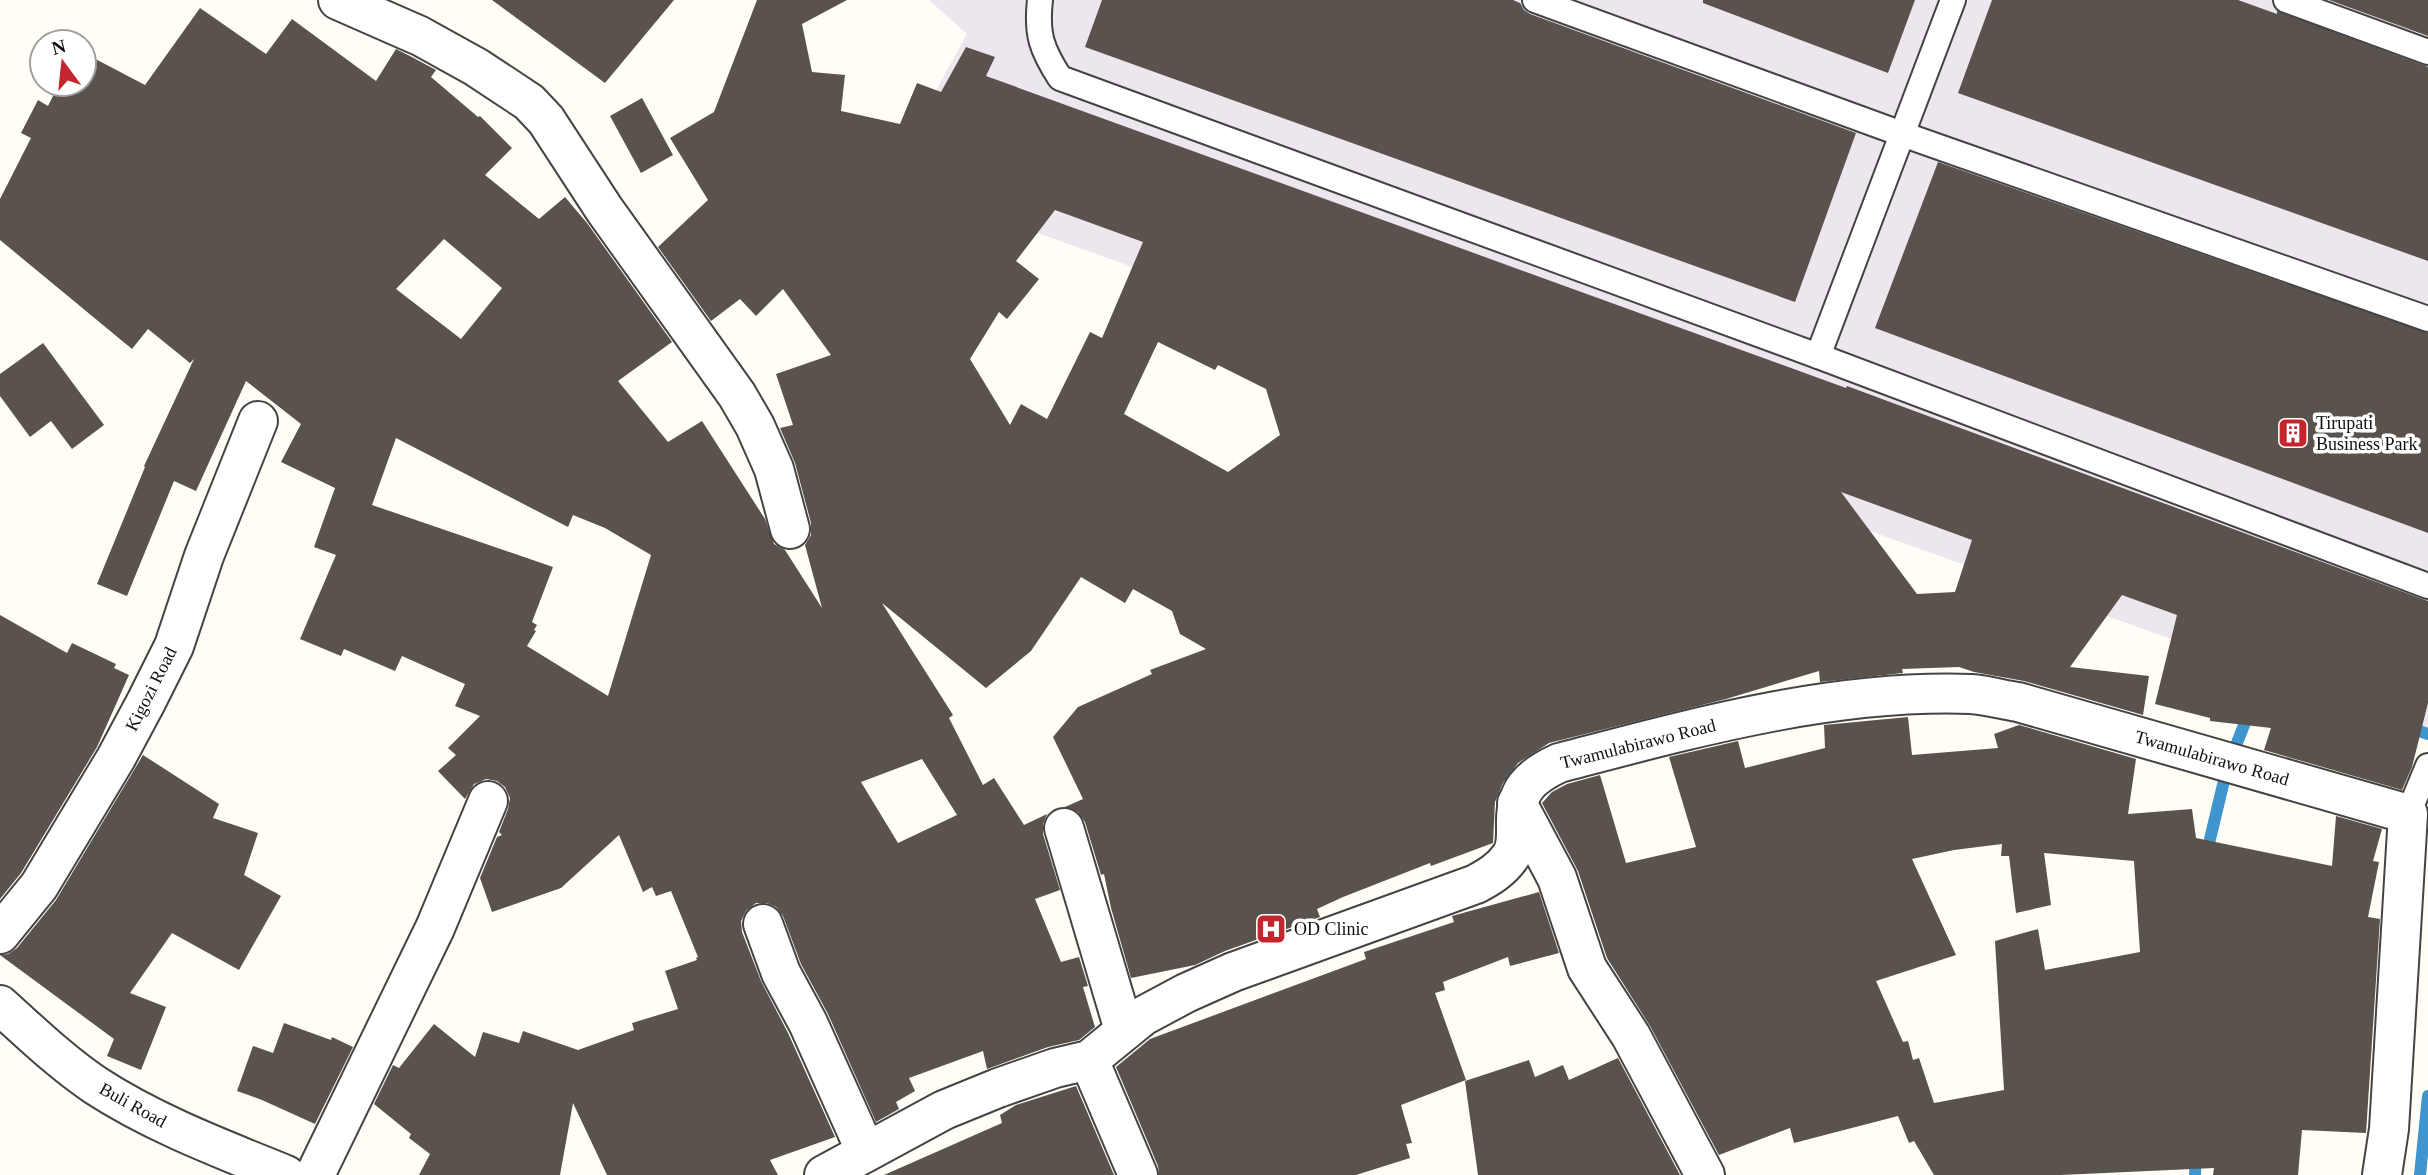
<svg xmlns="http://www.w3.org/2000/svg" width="2428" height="1175" font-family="Georgia,serif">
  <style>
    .industrial { fill: #eee6ef }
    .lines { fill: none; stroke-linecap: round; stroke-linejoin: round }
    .stream { stroke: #3f96cf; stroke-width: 12 }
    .building { fill: #5a524d; fill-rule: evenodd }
    .service-casing { stroke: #444; stroke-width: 28 }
    .minor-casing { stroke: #444; stroke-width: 42 }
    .service { stroke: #fff; stroke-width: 24 }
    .minor { stroke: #fff; stroke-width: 38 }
    .labels { text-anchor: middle; stroke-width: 7; stroke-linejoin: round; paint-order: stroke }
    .poi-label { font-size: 18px; fill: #111; stroke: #fff; text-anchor: start }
    .street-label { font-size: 18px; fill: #111; stroke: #fff }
  </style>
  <rect width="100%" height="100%" fill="#fffdf5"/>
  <!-- industrial -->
  <polygon class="industrial" points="929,0 2428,0 2428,731 887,179 967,34"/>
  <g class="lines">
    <!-- stream -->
    <g class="stream">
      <polyline points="2405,726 2428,734"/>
      <polyline points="2206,856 2227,768 2250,710"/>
      <polyline points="2195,1175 2196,1152"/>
      <polyline points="2420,1175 2428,1096"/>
    </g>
  </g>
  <!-- building -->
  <g class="building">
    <polygon points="492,0 674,0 605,83"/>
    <path d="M757,0H847L802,24L812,72L845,75L841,111L900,124L917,83L941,92L966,47L995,57L986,76L1846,388L1847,386L2428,601V703L2412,767L2402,790L2264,750L2271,728L2210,721V718L2155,704L2177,615L2122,595L2070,667L2149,676L2143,715L2024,681L1974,672L1959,667L1902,669L1903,673L1820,682L1819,671L1726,699L1549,743L1518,763L1503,783L1495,802L1493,843L1431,866L1430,863L1343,897L1317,909L1320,917L1225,951L1195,965L1131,978L1111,908L1104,874L1101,875L1085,822L1078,812L1065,807L1083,799L1053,737L1078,707L1152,674L1150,670L1206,649L1180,634L1172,611L1133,589L1125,603L1081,577L1031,651L986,688L882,603L953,715L949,718L983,785L994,778L1024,825L1047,814L1043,824V834L1060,890L1035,899L1061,962L1079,957L1088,986L1083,987L1095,1027L1079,1040L1048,1047L987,1069L983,1051L909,1078L915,1091L896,1102L899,1109L876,1122L828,1014L801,964L783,916L776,907L767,903H756L746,911L741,921L742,932L761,981L788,1033L835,1137L770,1160L778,1175H607L573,1103L560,1175H419L430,1154L409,1138L411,1134L374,1104L393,1065L399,1068L434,1024L475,1057L483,1032L519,1043L523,1031L578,1050L634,1030L632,1023L678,1009L665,971L697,960L696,958L698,957L671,891L656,896L652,887L643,892L619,835L561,888L492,912L480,878L497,837L502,835L499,832L508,809L510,798L505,787L497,781L486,779L474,784L465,799L438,771L456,755L448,748L480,716L455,706L465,684L402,656L395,671L344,649L341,656L300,639L336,555L314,547L335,488L281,462L301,424L246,381L196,491L174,481L127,596L97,584L145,467L144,466L194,359L190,363L148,329L132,349L0,240V199L31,138L21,133L38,100L48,106L59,84H84V53L145,85L200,8L266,54L292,19L376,81L396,49L410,56L436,70L431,77L478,117L480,116L512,148L485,175L539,219L565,197L587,223L672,342L618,381L668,442L702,421L765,519L774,544L785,550L822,608L805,545L811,535V523L795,463L780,428L793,425L776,374L831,355L783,289L756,316L740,299L711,321L658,247L708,200L670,138L714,112ZM1055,210L1143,242L1102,338L1090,332L1047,419L1021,404L1010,425L970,359L999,312L1007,319L1039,279L1016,261ZM444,239L502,288L461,339L396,289ZM1158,342L1215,370L1218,365L1266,389L1280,435L1228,472L1124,414ZM396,438L568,527L573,515L605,528L651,555L608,696L527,646L536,631L534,630L537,625L532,622L553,567L372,505ZM1841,492L1972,540L1955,592L1917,594ZM922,759L957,815L898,843L861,782Z"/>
    <polygon points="1102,0 1513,0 1520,3 1524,10 1530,14 1856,133 1795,302 1085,47"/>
    <polygon points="1703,0 1915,0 1888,73 1703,3"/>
    <polygon points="1992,0 2238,0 2277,14 2277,11 2428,67 2428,261 1958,93"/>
    <polygon points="2329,0 2428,0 2428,36"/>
    <polygon points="642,98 673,155 641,173 610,116"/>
    <polygon points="1938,162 2428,333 2428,533 1875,328"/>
    <polygon points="43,343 104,425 72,449 51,421 30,437 0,396 0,374"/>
    <polygon points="0,615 67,653 72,643 116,664 114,668 129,675 97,747 21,873 0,899"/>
    <path d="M1908,717L1912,755L1998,748L1994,734L2019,725L2136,759L2128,814L2192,809L2196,838L2332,866L2336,816L2382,829L2373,861L2379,862L2368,917L2380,919L2366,1133L2302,1130L2298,1175H2213L2214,1168L2061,1175H1934L1914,1141L1909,1143L1898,1116L1794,1143L1790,1128L1719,1155L1650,1026L1607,958L1578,871L1542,803L1552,792L1567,784L1600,775L1626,863L1696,847L1669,757L1738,741L1745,768L1825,748L1824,725ZM2002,844L2001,856H2009L2016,913L2051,905L2044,853L2134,861L2140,952L2045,970L2038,929L1995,941L2004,1090L1934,1103L1919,1058L1913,1060L1908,1041L1903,1042L1876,981L1956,955L1912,859L1954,850Z"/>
    <polygon points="143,755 219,804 213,818 258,833 244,875 281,896 239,970 172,933 130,993 166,1007 141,1070 107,1056 114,1039 0,955 8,954 17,948 56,900"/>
    <polygon points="1539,892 1559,953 1510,966 1508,957 1443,982 1445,990 1435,993 1466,1080 1401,1105 1412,1143 1406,1144 1410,1158 1356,1175 1159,1175 1158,1166 1116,1067 1150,1039 1366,959 1364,952 1454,922 1452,916"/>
    <polygon points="284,1023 331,1040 332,1037 353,1047 315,1124 262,1100 237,1091 253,1046 273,1053"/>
    <polygon points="1618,1058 1680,1175 1478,1175 1465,1081 1529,1060 1535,1077 1563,1065 1569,1080"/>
    <polygon points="1076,1086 1114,1175 884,1175 1002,1123 1000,1115 1016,1105"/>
  </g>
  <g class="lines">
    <!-- service casing -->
    <g class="service-casing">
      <g id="service">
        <path d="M1040,0C1036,35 1042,50 1060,78L1818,356L2428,586"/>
        <polyline points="1535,0 1902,134 2428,319"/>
        <polyline points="2286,0 2428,52"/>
        <polyline points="1818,356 1953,0"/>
        <polyline points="2408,814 2428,766"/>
      </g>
    </g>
    <!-- minor casing -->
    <g class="minor-casing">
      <g id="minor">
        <polyline points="338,0 420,36 476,67 529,102 546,120 604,209 737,395 755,426 774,469 790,529"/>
        <polyline points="1517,803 1557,878 1587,968 1631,1036 1705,1175"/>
        <polyline points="1064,828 1124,1030"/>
        <polyline points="763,924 781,973 808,1023 866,1152"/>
        <polyline points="0,934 39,886 116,758 146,702 174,646 204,556 258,421"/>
        <path d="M0,1005C31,1033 61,1062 95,1085C153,1123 222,1149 286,1175"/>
        <polyline points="1089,1060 1138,1175"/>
        <polyline points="315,1175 435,928 488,801"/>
        <path d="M824,1175L944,1110L998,1088L1055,1068L1089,1060L1143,1016L1186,993L1233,972L1476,884C1489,877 1501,870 1510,857C1517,848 1516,836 1516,825C1515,791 1529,777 1559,763C1693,728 1832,689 1971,694C1987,695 2003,700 2018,702L2408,814L2389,1129L2382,1175"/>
      </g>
    </g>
    <!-- service -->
    <use href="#service" class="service"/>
    <!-- minor -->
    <use href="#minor" class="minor"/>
  </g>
  <!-- icons -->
  <defs>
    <g id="building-square" transform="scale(1.575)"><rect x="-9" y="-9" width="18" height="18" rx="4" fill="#c4262e" stroke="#fff"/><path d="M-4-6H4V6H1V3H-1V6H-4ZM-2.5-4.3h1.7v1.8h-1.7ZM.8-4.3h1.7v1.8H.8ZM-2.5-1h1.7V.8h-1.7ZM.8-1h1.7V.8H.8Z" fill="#fff"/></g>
    <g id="hospital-square" transform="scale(1.575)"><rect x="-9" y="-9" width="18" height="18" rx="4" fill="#c4262e" stroke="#fff"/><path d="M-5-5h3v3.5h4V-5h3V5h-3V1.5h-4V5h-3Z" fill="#fff"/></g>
  </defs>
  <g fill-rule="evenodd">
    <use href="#building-square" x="2293" y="433"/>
    <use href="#hospital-square" x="1271" y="929"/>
  </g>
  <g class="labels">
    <!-- poi labels -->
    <g class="poi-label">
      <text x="2316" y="429">Tirupati<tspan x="2316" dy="21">Business Park</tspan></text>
      <text x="1294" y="935">OD Clinic</text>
    </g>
    <!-- street labels -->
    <g class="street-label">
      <text transform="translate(151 689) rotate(-63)" y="6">Kigozi Road</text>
      <text transform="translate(1638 744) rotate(-14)" y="6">Twamulabirawo Road</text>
      <text transform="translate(2212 758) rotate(16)" y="6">Twamulabirawo Road</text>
      <text transform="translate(133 1105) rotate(29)" y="6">Buli Road</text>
    </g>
  </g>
  <!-- north arrow -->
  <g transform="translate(63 63) rotate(345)"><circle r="33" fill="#ffffff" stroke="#a0a0a0" stroke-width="2"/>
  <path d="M0-5L12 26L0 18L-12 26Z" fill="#c4262e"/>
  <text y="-10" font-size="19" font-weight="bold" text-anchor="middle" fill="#111111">N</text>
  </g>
</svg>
